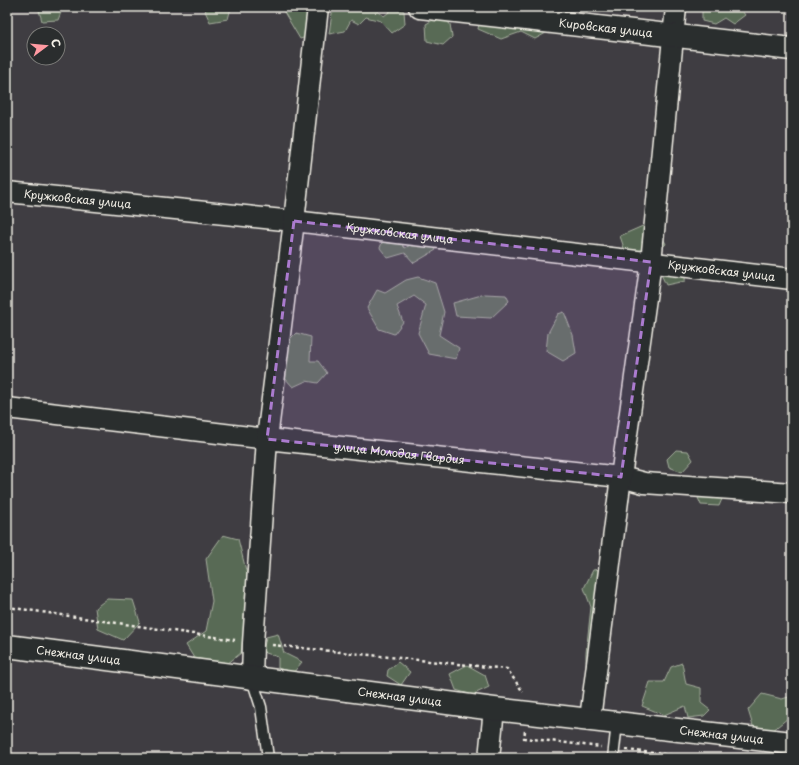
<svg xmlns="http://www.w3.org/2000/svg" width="799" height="765" font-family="'Playpen Sans',sans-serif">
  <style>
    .green { fill: #586b55; stroke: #a6ae9e }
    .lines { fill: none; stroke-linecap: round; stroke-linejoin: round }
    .service-casing { stroke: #f4f1e8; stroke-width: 13 }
    .minor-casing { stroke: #f4f1e8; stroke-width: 23 }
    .tertiary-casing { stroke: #f4f1e8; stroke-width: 25 }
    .path { stroke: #f4f1e8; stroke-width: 2.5; stroke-dasharray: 3 3; stroke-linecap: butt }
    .service { stroke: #2a2d2e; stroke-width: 10 }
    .minor { stroke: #2a2d2e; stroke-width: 20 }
    .tertiary { stroke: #2a2d2e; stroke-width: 22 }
    .marked { fill: #ab7bcf; fill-opacity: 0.2; stroke: #ab7bcf; stroke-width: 3; stroke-dasharray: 8 5; stroke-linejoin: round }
    .labels { text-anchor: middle; stroke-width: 4; stroke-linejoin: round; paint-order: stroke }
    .street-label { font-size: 11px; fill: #f4f1e8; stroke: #2a2d2e }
  </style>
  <rect width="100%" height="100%" fill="#3f3d42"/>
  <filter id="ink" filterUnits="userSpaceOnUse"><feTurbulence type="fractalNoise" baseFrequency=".025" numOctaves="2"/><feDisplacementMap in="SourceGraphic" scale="8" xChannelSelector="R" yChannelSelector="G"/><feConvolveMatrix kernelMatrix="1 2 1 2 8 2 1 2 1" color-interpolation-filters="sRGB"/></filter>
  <g filter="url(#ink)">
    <!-- green -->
    <g class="green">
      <polygon points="38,7 63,7 58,20 42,21"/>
      <polygon points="209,7 231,7 231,8 228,19 210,22 205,11"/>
      <polygon points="281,7 300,7 308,13 306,37 300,39"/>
      <polygon points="343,7 372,7 384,16 393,9 404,11 405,24 392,33 381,21 366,17 359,24 351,20 345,31 329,34 332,13"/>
      <polygon points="703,7 725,7 728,11 735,7 739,7 745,15 733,24 724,18 714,24 702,21 702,8"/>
      <polygon points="440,16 450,24 452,37 443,45 427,41 426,24"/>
      <polygon points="480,19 546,28 546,33 535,39 521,32 501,39 478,29"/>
      <polygon points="645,225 660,232 666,244 657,252 625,251 620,236"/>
      <polygon points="384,237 397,239 405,248 412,244 431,239 436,250 414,263 405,253 388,258 380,248"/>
      <polygon points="686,264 685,281 666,285 659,270"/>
      <polygon points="418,277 435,283 444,312 439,335 459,348 456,359 429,354 418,333 426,305 414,296 397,306 403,322 394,334 379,329 367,308 377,290 385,293 406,280"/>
      <polygon points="485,294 506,295 509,301 491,318 456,316 453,303"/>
      <polygon points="564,312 573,335 576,353 563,361 546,351 548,333 558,314"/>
      <polygon points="296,333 311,337 310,361 318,361 327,373 318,383 306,381 293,387 283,376 285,344"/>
      <polygon points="676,450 688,451 693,460 682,472 669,467 667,459"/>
      <polygon points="725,492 719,506 701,505 696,493"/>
      <polygon points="223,535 238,539 250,586 241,653 227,664 194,658 186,645 206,631 212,601 206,559"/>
      <polygon points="605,568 586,668 586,653 591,607 584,588 593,570"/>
      <polygon points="107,599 133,600 140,622 123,640 98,629 95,608"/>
      <polygon points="278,634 284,653 302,662 293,673 278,668 278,657 263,652 266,637"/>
      <polygon points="398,662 410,672 401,685 387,676 388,670"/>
      <polygon points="682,663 686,684 701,688 701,703 710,710 704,716 688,718 685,706 664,715 642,706 650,682 664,682 671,667"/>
      <polygon points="467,665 485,675 489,687 472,695 456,690 450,674"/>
      <polygon points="762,694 782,699 792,696 792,719 788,718 772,731 753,726 748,710"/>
    </g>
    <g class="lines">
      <!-- service casing -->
      <g class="service-casing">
        <g id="service">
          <polyline points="252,679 261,707 268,758"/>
          <polyline points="613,758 617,723"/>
        </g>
      </g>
      <!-- minor casing -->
      <g class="minor-casing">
        <g id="minor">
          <path id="s1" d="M7,192L294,221L792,279"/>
          <path id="s2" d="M7,408L267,439L621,477L644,483L792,493"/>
          <polyline points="252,679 253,643 267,439 294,221 318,7"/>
          <polyline points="590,719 621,477 651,262 676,7"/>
          <polyline points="489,758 494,709"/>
        </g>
      </g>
      <!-- tertiary casing -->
      <g class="tertiary-casing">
        <g id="tertiary">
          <path id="s3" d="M420,7L792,49"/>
          <path id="s4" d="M7,646L494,709L792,743"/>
        </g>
      </g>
      <!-- path -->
      <g class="path">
        <polyline points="7,607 235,640"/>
        <polyline points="272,645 507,669 523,692"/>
        <polyline points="525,731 524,738 601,747"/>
        <polyline points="626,750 697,758"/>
      </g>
      <!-- service -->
      <use href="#service" class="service"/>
      <!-- minor -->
      <use href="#minor" class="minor"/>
      <!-- tertiary -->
      <use href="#tertiary" class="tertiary"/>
    </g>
  </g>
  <!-- marked area -->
  <path class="marked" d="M294,221L651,262L621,477L267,439Z"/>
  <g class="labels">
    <!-- street labels -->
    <g class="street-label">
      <text dy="4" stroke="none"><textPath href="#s3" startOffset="187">Кировская улица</textPath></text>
      <text dy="4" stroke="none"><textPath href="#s1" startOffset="71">Кружковская улица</textPath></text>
      <text dy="4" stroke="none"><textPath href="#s1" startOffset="395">Кружковская улица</textPath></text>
      <text dy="4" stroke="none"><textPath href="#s1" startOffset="719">Кружковская улица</textPath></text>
      <text dy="4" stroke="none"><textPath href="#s2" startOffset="395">улица Молодая Гвардия</textPath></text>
      <text dy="4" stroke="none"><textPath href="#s4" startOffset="72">Снежная улица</textPath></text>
      <text dy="4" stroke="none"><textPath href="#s4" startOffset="396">Снежная улица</textPath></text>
      <text dy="4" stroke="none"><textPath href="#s4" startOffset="720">Снежная улица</textPath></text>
    </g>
  </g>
  <!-- margin -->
  <rect width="799" height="765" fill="none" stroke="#2a2d2e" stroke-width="24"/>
  <rect x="12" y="12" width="775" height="741" fill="none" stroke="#f4f1e8" stroke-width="1.5" filter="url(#ink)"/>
  <!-- north arrow -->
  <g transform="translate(46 46) rotate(74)"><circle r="19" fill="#2a2d2e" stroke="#7b7b78"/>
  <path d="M0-3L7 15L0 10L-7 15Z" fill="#ff9aa2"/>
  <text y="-6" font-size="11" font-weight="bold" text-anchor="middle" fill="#f4f1e8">С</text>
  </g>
</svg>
